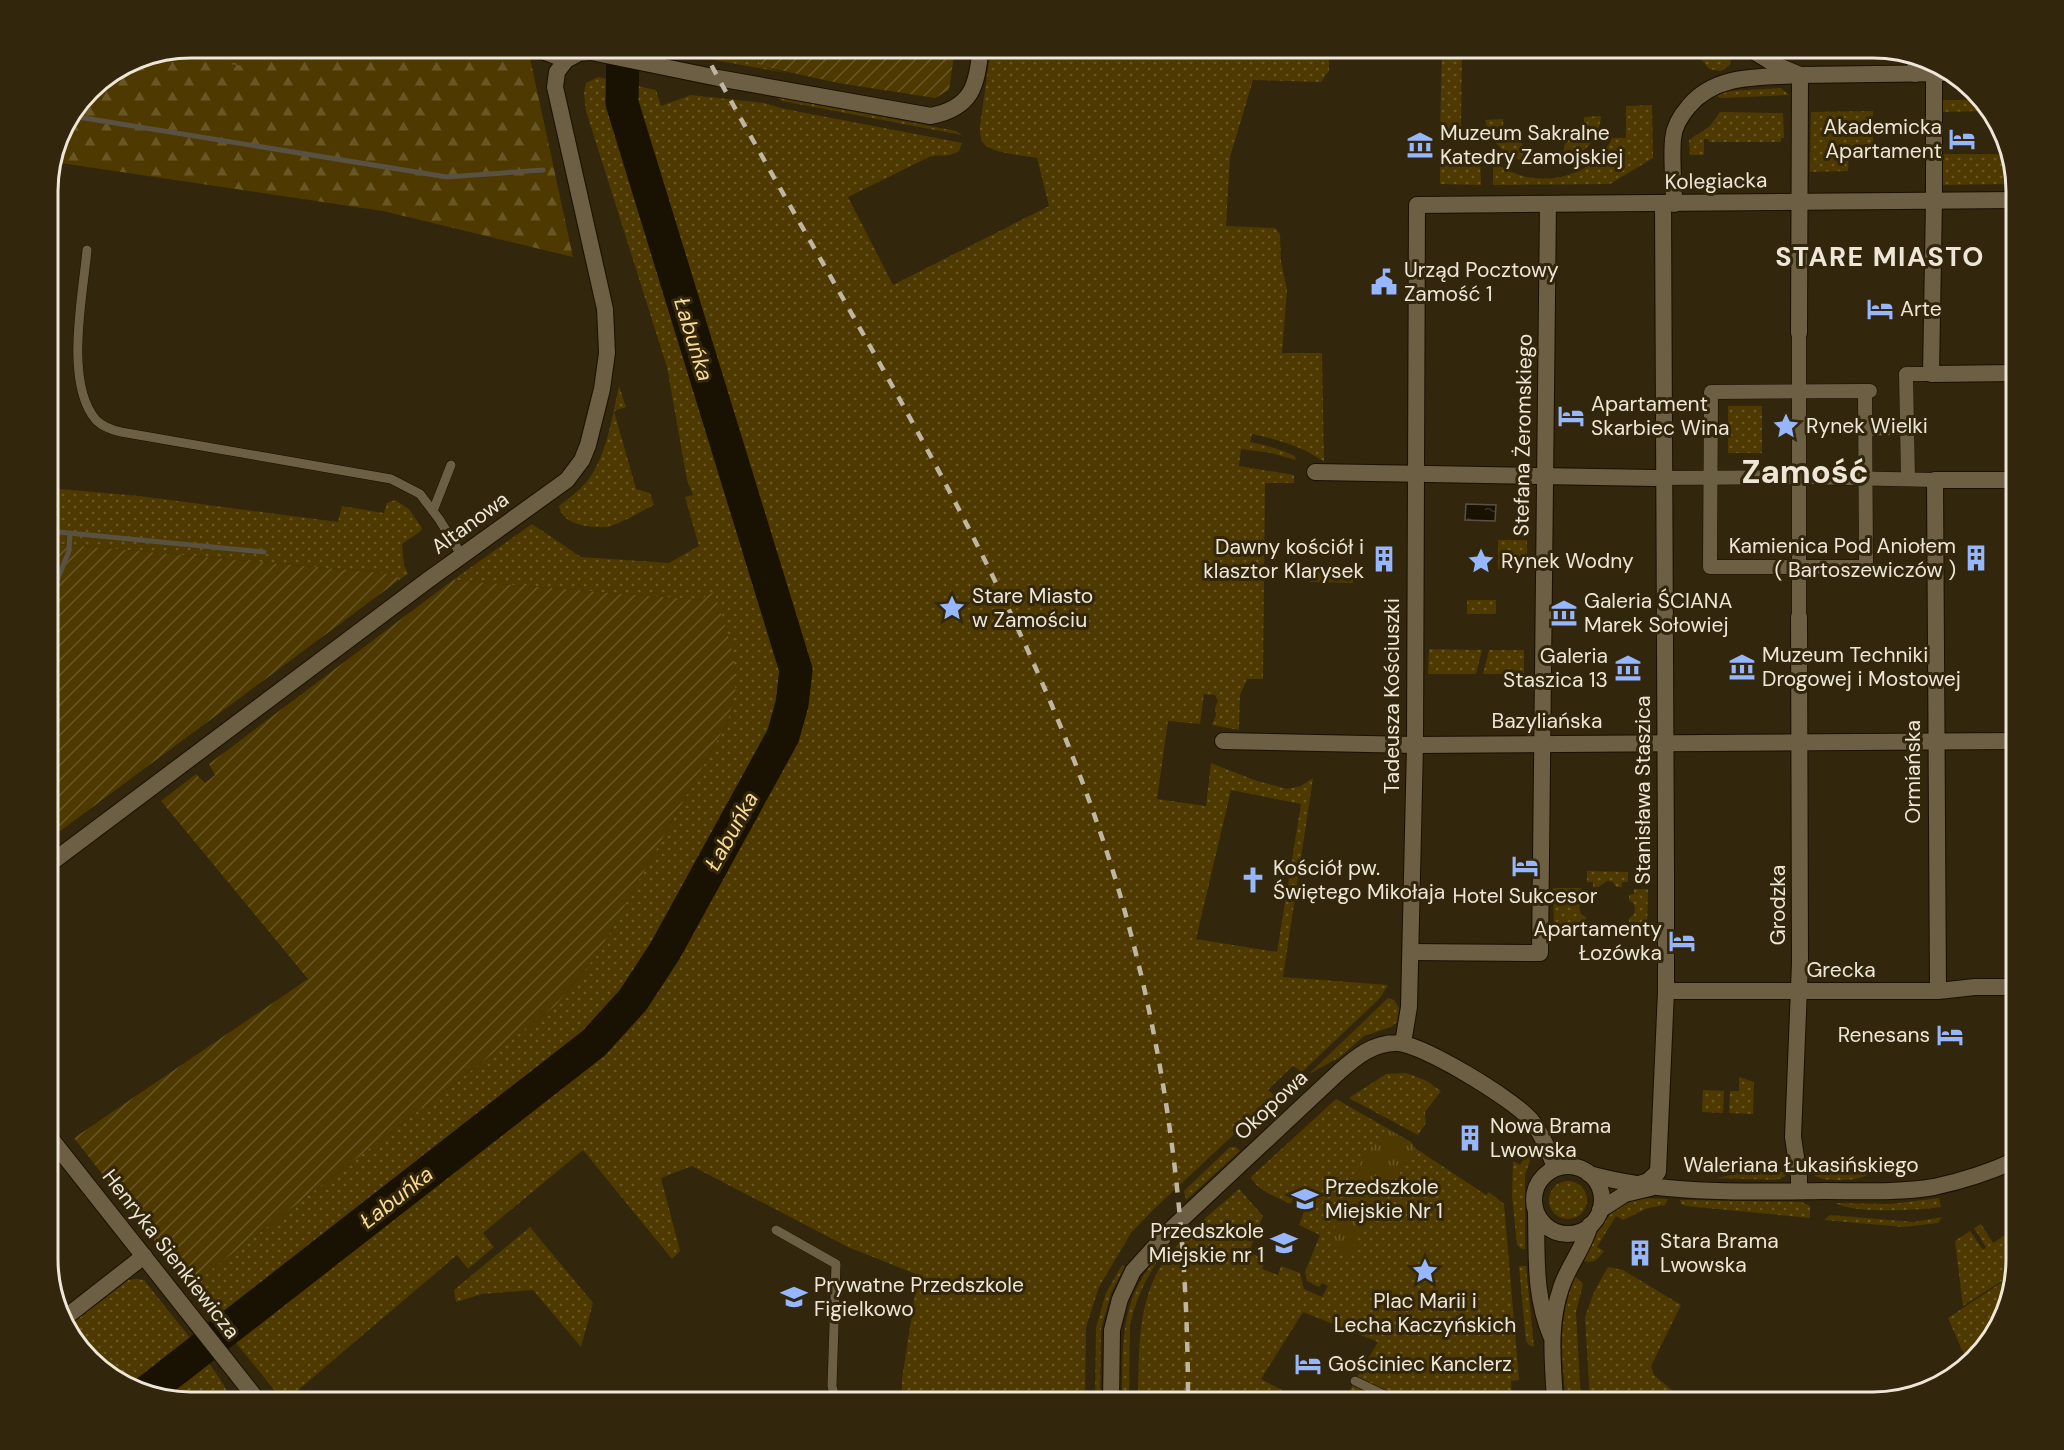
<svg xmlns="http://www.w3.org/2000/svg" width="2064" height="1450" font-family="'DM Sans',sans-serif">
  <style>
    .grass { fill: url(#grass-dots); fill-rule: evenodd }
    .forest { fill: url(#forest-firs) }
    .cemetery { fill: url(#cemetery-stones) }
    .park { fill: url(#park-tufts) }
    .garden { fill: url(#garden-furrows) }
    .water { fill: url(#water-ripples); stroke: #595141; stroke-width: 1.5 }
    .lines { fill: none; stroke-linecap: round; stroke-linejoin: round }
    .stream { stroke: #595141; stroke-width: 5 }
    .river { stroke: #191101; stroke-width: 33 }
    .service-casing { stroke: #1a0f00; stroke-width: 10 }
    .pedestrian-casing { stroke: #1a0f00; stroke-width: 15 }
    .minor-casing { stroke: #1a0f00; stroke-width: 18 }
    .tertiary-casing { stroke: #1a0f00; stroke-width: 18 }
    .service { stroke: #6c5f44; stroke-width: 9 }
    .pedestrian { stroke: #6c5f44; stroke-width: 14 }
    .minor { stroke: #6c5f44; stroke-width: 16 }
    .tertiary { stroke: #6c5f44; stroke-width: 16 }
    .rail { stroke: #beb6a3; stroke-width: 4.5; stroke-dasharray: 10 10; stroke-linecap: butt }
    .labels { text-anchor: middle; stroke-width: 6; stroke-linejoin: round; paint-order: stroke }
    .poi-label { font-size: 21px; fill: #eee7d7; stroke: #32270c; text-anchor: start }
    .street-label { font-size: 21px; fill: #eee7d7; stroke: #32270c }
    .water-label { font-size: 22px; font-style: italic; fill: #fada94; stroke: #32270c }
    .district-label { font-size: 27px; font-weight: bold; letter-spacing: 1.5px; fill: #eee7d7; stroke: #32270c }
    .town-label { font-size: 33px; font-weight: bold; fill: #eee7d7; stroke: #32270c }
    .rim { fill: none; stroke: #eee7d7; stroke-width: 3 }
  </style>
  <defs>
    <pattern id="grass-dots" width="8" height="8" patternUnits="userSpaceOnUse" patternTransform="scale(1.5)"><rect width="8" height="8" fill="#4e3901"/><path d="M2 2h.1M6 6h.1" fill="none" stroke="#685625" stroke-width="1.8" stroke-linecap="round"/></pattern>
    <pattern id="forest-firs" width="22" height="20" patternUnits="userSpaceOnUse" patternTransform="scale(1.5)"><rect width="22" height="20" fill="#4e3901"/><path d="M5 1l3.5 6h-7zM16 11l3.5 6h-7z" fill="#685625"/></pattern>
    <pattern id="cemetery-stones" width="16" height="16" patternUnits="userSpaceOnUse" patternTransform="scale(1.5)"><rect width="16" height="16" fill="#4e3901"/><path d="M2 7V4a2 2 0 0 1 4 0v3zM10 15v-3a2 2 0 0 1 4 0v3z" fill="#685625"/></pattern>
    <pattern id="park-tufts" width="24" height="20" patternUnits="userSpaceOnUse" patternTransform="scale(1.5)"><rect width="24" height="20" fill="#4e3901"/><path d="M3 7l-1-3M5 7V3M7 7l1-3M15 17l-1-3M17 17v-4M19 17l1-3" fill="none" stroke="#685625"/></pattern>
    <pattern id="garden-furrows" width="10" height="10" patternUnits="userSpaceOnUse" patternTransform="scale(1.5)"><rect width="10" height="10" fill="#4e3901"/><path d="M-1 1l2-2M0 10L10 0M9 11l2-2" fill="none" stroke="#685625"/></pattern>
    <pattern id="water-ripples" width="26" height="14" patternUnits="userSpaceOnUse" patternTransform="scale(1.5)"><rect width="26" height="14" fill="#191101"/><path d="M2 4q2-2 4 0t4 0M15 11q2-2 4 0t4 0" fill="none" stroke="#3b3425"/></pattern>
  </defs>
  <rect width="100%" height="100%" fill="#32270c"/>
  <!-- grass -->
  <g class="grass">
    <polygon points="649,48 753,48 761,66 786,73"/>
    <path d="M991,48H1329V71L1321,82L1253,80L1230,157L1226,226L1275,228L1280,234L1281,262L1287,290L1282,353H1322L1324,462C1305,447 1275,439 1252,434L1250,442C1266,445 1280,449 1295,456L1296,460L1271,453L1241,449L1239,466L1294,475V483H1265L1263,679H1247L1240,695L1239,730L1212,725L1216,715L1215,708L1218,701L1215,695L1204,694L1200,724L1168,721L1157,799L1206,806L1211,763L1254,780L1287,789L1301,786L1313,778L1283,977L1388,985L1380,998L1302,1072L1293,1066L1268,1090L1275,1096L1153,1210L1131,1233L1099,1287L1086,1327L1085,1402H902V1379L918,1275L848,1247L692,1166L661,1178L680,1251L672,1259L583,1150L483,1233L494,1247L468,1269L457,1255L284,1402L190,1286L555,1006L597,955L727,723L735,693L714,593L699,600L453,580L532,524L581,557L669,563L699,546L685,497L693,495L687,480L667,367L586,111L584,94L586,83L598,77L656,90L661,106L691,95L764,103L785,109L962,143L959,151C945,159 942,153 929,157L848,197L893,285L1049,206L1037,158C1025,156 994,153 985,145C980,140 980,133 980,126ZM1231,790L1301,804L1277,952L1196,939Z"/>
    <polygon points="1442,48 1462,48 1461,133 1440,133"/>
    <polygon points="1699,48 1726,48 1731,56 1730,65 1721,71 1709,69 1701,59"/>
    <polygon points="1781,88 1789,95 1721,98 1716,96 1729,91"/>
    <polygon points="776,97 956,131 962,135 782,101"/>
    <polygon points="1942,100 1978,100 1987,111 1942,112"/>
    <path d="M1652,105L1653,158L1610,184L1493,185V160C1527,191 1592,183 1612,138H1626V106Z"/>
    <polygon points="1873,111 1873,148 1849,149 1848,171 1810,172 1811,112"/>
    <polygon points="1720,112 1783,113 1784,138 1781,138 1781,142 1709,142 1708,139 1704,139 1704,155 1690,155 1689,140 1710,126"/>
    <path d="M1601,116C1596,178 1498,181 1485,120L1503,119L1504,139L1521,138C1523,162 1546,169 1563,153L1566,139L1584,137V117Z"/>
    <polygon points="1941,154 2007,154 2014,184 1941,185"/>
    <polygon points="1440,156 1480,157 1481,185 1440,184"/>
    <path d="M619,386L626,407L614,411L636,489L650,493L654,505C643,510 617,526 606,527C590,528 562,525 559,506C569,498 580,490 588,480C607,455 612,417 619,386Z"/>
    <rect x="1728" y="406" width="34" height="47"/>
    <polygon points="48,488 139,496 338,522 342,506 384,513 387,503 395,500 409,509 422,528 421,531 402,544 404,565 408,574 399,580 396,576 384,573 48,543"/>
    <rect x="1498" y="540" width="29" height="29"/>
    <polygon points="1310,572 1353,573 1353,583 1310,582"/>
    <rect x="1467" y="600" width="29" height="14"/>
    <polygon points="1429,649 1482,650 1476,674 1428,674"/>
    <polygon points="1489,650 1524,650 1524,674 1483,674"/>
    <polygon points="1587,871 1628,872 1628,882 1622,882 1622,887 1616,887 1613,882 1607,881 1599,887 1593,887 1593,882 1587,882"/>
    <polygon points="1553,888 1581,888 1581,894 1586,894 1586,900 1579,907 1581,914 1586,917 1586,923 1581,923 1580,929 1554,929"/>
    <path d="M1634,889H1648L1647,930H1634V924H1629V918C1635,915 1636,911 1634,904L1629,900V895L1634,894Z"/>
    <polygon points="1388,998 1394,1000 1399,1008 1397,1022 1391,1027 1364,1036 1340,1057 1309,1074"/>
    <polygon points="1406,1073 1425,1080 1441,1091 1425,1112 1426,1123 1418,1135 1349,1098 1386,1074"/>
    <polygon points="1739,1077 1754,1082 1753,1114 1729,1113 1730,1091 1739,1091"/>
    <polygon points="1703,1090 1724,1091 1723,1113 1702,1112"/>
    <path d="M1336,1099L1411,1142L1415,1148L1486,1195L1489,1192L1504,1204L1519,1380L1511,1381L1512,1400L1521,1399V1402H1343L1378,1342L1303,1312L1261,1379L1304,1402H1138C1139,1351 1136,1293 1171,1252C1191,1228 1216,1210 1239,1189L1263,1216L1249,1252L1266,1260L1262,1269L1278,1275L1281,1266L1300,1273L1304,1289L1322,1297L1328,1286L1322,1283L1319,1287L1307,1281L1305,1272L1320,1235L1299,1225L1308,1200L1295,1194L1291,1204C1279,1198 1257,1191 1251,1177Z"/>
    <polygon points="1230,1147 1236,1147 1240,1151 1186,1200 1184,1191"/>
    <polygon points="1532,1147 1533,1152 1525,1175 1525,1249 1522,1249 1517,1245 1512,1196 1513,1161 1520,1165"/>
    <path d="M1869,1170L1868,1174C1859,1181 1835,1181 1823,1179C1818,1178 1814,1176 1811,1171Z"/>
    <polygon points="1744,1172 1789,1172 1784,1177 1776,1180 1717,1178"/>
    <circle cx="1568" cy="1200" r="19"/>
    <path d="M1644,1198L1668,1199L1665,1205L1648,1208L1623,1220L1616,1216L1597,1247L1604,1251C1598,1259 1593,1265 1582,1260C1599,1230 1607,1204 1644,1198Z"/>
    <path d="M1939,1198L1941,1207C1918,1210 1855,1214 1835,1203L1891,1204Z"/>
    <polygon points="1680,1200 1801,1202 1810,1206 1810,1218 1686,1206 1681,1204"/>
    <polygon points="1830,1215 1914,1222 1942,1217 1938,1223 1903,1227 1824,1220"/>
    <polygon points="1981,1224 1993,1243 2016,1228 2016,1259 2014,1273 1963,1306 1955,1241 1970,1231 1983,1250 1986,1247 1974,1228"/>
    <polygon points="530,1227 593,1303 581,1347 533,1290 482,1294 456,1302 454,1290"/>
    <path d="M1167,1248C1149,1271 1137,1296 1130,1324L1129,1402H1122C1123,1342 1118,1293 1167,1248Z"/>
    <polygon points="1122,1265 1125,1266 1111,1293 1101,1329 1100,1402 1095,1402 1096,1328 1106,1293"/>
    <polygon points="1519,1266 1526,1266 1534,1347 1529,1345 1526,1341"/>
    <polygon points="1608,1267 1623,1270 1681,1305 1651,1366 1654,1375 1686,1402 1590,1402 1585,1317 1594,1292"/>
    <polygon points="2013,1275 2008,1304 1986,1345 1970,1359 1962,1350 1948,1318"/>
    <path d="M1575,1276L1583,1284L1576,1312L1581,1402H1566C1562,1353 1557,1323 1575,1276Z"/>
    <path d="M137,1279L144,1280C159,1300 231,1384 231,1402H191L145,1394L105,1372L67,1327L128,1280Z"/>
  </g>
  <!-- forest -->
  <polygon class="forest" points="192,48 471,48 472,50 530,58 573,257 383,211 54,162 63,129 97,84 137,59"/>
  <!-- cemetery -->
  <polygon class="cemetery" points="192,48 253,48 251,67 161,54"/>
  <!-- park -->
  <path class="park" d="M1387,1129L1411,1142L1415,1148L1348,1255L1335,1248C1329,1240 1334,1230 1337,1221C1346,1185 1361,1155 1387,1129Z"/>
  <!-- garden -->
  <g class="garden">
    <polygon points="753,48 955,48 949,90 935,98 838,83 761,66"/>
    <polygon points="48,543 384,573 397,576 399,580 48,840"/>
    <path d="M453,580L699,600L714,592C724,624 738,657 735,692C734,702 729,713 727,723L597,955L555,1006L190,1286L74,1138L308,979L161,801L196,774L205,783L215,775L209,764Z"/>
  </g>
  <!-- water -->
  <polygon class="water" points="1466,504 1496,505 1495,521 1465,520"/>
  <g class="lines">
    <!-- stream -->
    <g class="stream">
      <polyline points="72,116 447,177 543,170"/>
      <polyline points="48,531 264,552"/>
      <polyline points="48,603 69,551 70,533"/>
    </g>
    <!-- river -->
    <polyline class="river" points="144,1394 594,1043 633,1000 665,951 783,736 792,704 796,670 622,103 623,48"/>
    <!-- service casing -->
    <g class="service-casing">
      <g id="service">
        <path d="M87,250C83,295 64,383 96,420C103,427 112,430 121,432L391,479L420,494L439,519L462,556"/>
        <polyline points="433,511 451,465"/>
        <polyline points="776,1230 836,1264 832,1386 836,1402"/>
        <polyline points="1355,1381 1399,1402"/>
      </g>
    </g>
    <!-- pedestrian casing -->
    <g class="pedestrian-casing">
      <g id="pedestrian">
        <polyline points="1799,333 1799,617"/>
        <polyline points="1865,391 1711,392 1710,567 1866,567 1865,391 1870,391"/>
        <polyline points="1865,429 1907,428"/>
        <polyline points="1656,478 1799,477 1935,480"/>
        <polyline points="1908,479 1906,374 1931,374"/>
      </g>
    </g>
    <!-- minor casing -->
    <g class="minor-casing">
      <g id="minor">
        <polyline points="535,48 566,60"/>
        <polyline points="1748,48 1776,65 1800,75 1951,73"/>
        <polyline points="1915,74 1916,55"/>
        <polyline points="1934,74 1934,200 1931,374 2016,373"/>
        <path d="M1674,204C1674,183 1671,160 1673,139C1674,127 1681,115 1689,106C1717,73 1761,78 1800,75"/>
        <polyline points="1799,333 1800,75"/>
        <polyline points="1315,472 1656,478"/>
        <polyline points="1223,741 1415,745 2016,741"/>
        <polyline points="1411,952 1540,953 1548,204"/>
        <polyline points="1666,991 1938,991 1975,987 2016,987"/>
        <polyline points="1938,991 1935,480 2016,480"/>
        <polyline points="1403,1043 1409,1007 1415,745 1417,205 2016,200"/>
        <circle cx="1568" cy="1200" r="34"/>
        <path d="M1589,1174C1665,1195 1747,1192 1825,1191C1861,1191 1898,1193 1934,1187C1962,1181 1990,1172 2016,1160"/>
        <polyline points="1639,1184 1648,1181 1658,1172 1666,991 1666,868 1663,204"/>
        <polyline points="1799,1191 1799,1177 1793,1137 1800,963 1799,617"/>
        <polyline points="1600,1210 1625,1194 1650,1188"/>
        <path d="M1536,1214C1537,1257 1534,1295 1551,1336"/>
        <polyline points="62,1320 144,1256"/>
        <path d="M1111,1402L1112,1330L1120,1299L1133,1271L1169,1231L1340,1071C1356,1057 1373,1043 1396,1043C1420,1042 1514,1100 1530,1119C1542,1133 1549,1151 1555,1168"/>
        <path d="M1555,1402C1553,1362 1548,1326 1561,1288C1568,1266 1584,1248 1590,1225"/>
      </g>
    </g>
    <!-- tertiary casing -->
    <g class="tertiary-casing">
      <g id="tertiary">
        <path d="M48,865L428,580L567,480L582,460L588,445L602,389L607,353L605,309L555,87L557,72L566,60L579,53L591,52L718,78L931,116C974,107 976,85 981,48"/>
        <polyline points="48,1135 259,1402"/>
      </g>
    </g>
    <!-- service -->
    <use href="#service" class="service"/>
    <!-- pedestrian -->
    <use href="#pedestrian" class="pedestrian"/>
    <!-- minor -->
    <use href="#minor" class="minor"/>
    <!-- tertiary -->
    <use href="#tertiary" class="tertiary"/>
    <!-- rail -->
    <path class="rail" d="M702,48C849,320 1025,583 1116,881C1167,1051 1188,1225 1188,1402"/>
  </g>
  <!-- icons -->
  <defs>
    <g id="hotel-bare" transform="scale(2.07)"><path d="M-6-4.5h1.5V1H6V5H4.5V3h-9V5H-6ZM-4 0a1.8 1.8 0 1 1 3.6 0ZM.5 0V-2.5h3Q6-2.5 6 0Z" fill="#96b6fd" stroke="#32270c" stroke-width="2.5" paint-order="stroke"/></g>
    <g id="museum-bare" transform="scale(2.07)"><path d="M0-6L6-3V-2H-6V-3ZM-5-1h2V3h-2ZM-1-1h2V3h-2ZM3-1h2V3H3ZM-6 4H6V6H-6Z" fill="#96b6fd" stroke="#32270c" stroke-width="2.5" paint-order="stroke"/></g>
    <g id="civic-bare" transform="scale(2.07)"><path d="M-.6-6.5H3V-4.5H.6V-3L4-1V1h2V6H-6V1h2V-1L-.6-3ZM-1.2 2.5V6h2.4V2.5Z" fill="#96b6fd" stroke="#32270c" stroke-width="2.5" paint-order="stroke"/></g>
    <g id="sight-bare" transform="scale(2.07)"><path d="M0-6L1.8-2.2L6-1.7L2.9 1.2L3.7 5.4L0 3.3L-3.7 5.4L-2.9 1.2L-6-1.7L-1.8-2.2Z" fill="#96b6fd" stroke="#32270c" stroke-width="2.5" paint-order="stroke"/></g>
    <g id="building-bare" transform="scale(2.07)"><path d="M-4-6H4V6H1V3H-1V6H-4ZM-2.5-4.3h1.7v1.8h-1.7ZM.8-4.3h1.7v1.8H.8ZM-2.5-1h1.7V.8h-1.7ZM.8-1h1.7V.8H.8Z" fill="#96b6fd" stroke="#32270c" stroke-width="2.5" paint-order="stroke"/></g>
    <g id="church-bare" transform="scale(2.07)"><path d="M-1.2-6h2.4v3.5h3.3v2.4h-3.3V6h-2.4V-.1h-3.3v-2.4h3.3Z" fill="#96b6fd" stroke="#32270c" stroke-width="2.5" paint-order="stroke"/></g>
    <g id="school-bare" transform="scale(2.07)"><path d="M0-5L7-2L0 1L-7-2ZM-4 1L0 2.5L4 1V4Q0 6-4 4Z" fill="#96b6fd" stroke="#32270c" stroke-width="2.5" paint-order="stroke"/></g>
  </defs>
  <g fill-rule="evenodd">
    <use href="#hotel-bare" x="1962" y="139"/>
    <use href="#museum-bare" x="1420" y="145"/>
    <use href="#civic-bare" x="1384" y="282"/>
    <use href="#hotel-bare" x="1880" y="309"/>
    <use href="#hotel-bare" x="1571" y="416"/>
    <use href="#sight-bare" x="1786" y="426"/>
    <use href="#building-bare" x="1976" y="558"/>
    <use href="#building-bare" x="1384" y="559"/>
    <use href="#sight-bare" x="1481" y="561"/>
    <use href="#sight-bare" x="952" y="608"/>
    <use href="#museum-bare" x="1564" y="613"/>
    <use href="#museum-bare" x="1742" y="667"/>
    <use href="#museum-bare" x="1628" y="668"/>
    <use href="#hotel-bare" x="1525" y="866"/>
    <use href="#church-bare" x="1253" y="880"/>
    <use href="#hotel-bare" x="1682" y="941"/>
    <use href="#hotel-bare" x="1950" y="1035"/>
    <use href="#building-bare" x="1470" y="1138"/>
    <use href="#school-bare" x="1305" y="1199"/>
    <use href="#school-bare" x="1284" y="1243"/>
    <use href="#building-bare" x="1640" y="1253"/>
    <use href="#sight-bare" x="1425" y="1271"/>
    <use href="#school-bare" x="794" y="1297"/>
    <use href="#hotel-bare" x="1308" y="1364"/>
  </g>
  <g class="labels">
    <!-- poi labels -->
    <g class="poi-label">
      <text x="1942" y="134" text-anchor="end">Akademicka<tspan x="1942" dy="24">Apartament</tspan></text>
      <text x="1440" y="140">Muzeum Sakralne<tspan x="1440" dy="24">Katedry Zamojskiej</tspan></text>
      <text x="1404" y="277">Urząd Pocztowy<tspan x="1404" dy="24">Zamość 1</tspan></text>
      <text x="1900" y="316">Arte</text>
      <text x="1591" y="411">Apartament<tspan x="1591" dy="24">Skarbiec Wina</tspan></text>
      <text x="1806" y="433">Rynek Wielki</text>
      <text x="1956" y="553" text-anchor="end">Kamienica Pod Aniołem<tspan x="1956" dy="24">( Bartoszewiczów )</tspan></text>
      <text x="1364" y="554" text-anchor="end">Dawny kościół i<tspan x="1364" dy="24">klasztor Klarysek</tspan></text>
      <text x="1501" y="568">Rynek Wodny</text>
      <text x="972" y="603">Stare Miasto<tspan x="972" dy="24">w Zamościu</tspan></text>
      <text x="1584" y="608">Galeria ŚCIANA<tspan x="1584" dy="24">Marek Sołowiej</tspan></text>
      <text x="1762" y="662">Muzeum Techniki<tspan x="1762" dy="24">Drogowej i Mostowej</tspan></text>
      <text x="1608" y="663" text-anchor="end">Galeria<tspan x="1608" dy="24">Staszica 13</tspan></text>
      <text x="1273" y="875">Kościół pw.<tspan x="1273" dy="24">Świętego Mikołaja</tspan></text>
      <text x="1525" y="903" text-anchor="middle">Hotel Sukcesor</text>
      <text x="1662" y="936" text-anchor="end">Apartamenty<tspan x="1662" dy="24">Łozówka</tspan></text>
      <text x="1930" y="1042" text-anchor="end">Renesans</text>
      <text x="1490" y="1133">Nowa Brama<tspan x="1490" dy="24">Lwowska</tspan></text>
      <text x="1325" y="1194">Przedszkole<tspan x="1325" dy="24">Miejskie Nr 1</tspan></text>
      <text x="1264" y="1238" text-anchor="end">Przedszkole<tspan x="1264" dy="24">Miejskie nr 1</tspan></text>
      <text x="1660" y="1248">Stara Brama<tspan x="1660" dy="24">Lwowska</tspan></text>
      <text x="814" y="1292">Prywatne Przedszkole<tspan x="814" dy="24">Figielkowo</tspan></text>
      <text x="1425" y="1308" text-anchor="middle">Plac Marii i<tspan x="1425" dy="24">Lecha Kaczyńskich</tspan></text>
      <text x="1328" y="1371">Gościniec Kanclerz</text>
    </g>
    <!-- street labels -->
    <g class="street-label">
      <text transform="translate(1716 181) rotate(-1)" y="7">Kolegiacka</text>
      <text transform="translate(1523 435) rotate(-89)" y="7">Stefana Żeromskiego</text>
      <text transform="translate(470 523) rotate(-36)" y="7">Altanowa</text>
      <text transform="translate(1392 696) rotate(-90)" y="7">Tadeusza Kościuszki</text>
      <text x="1547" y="728">Bazyliańska</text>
      <text transform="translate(1913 772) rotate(-90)" y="7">Ormiańska</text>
      <text transform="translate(1643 790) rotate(-90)" y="7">Stanisława Staszica</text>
      <text transform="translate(1778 905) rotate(-90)" y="7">Grodzka</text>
      <text x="1841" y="977">Grecka</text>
      <text transform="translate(1271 1105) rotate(-43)" y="7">Okopowa</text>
      <text x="1801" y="1172">Waleriana Łukasińskiego</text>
      <text transform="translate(171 1254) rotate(52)" y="7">Henryka Sienkiewicza</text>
    </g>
    <!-- water labels -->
    <g class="water-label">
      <text transform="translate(694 339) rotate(73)" y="8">Łabuńka</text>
      <text transform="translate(731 831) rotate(-61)" y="8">Łabuńka</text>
      <text transform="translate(396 1197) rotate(-38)" y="8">Łabuńka</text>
    </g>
    <!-- district labels -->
    <g class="district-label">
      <text x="1880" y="266">STARE MIASTO</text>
    </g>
    <!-- town labels -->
    <g class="town-label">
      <text x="1805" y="483">Zamość</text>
    </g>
  </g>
  <!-- crop -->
  <path d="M0 0H2064V1450H0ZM191 58H1873A133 133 0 0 1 2006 191V1259A133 133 0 0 1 1873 1392H191A133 133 0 0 1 58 1259V191A133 133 0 0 1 191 58Z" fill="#32270c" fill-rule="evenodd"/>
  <path class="rim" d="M191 58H1873A133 133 0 0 1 2006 191V1259A133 133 0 0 1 1873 1392H191A133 133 0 0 1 58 1259V191A133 133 0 0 1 191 58Z"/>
</svg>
